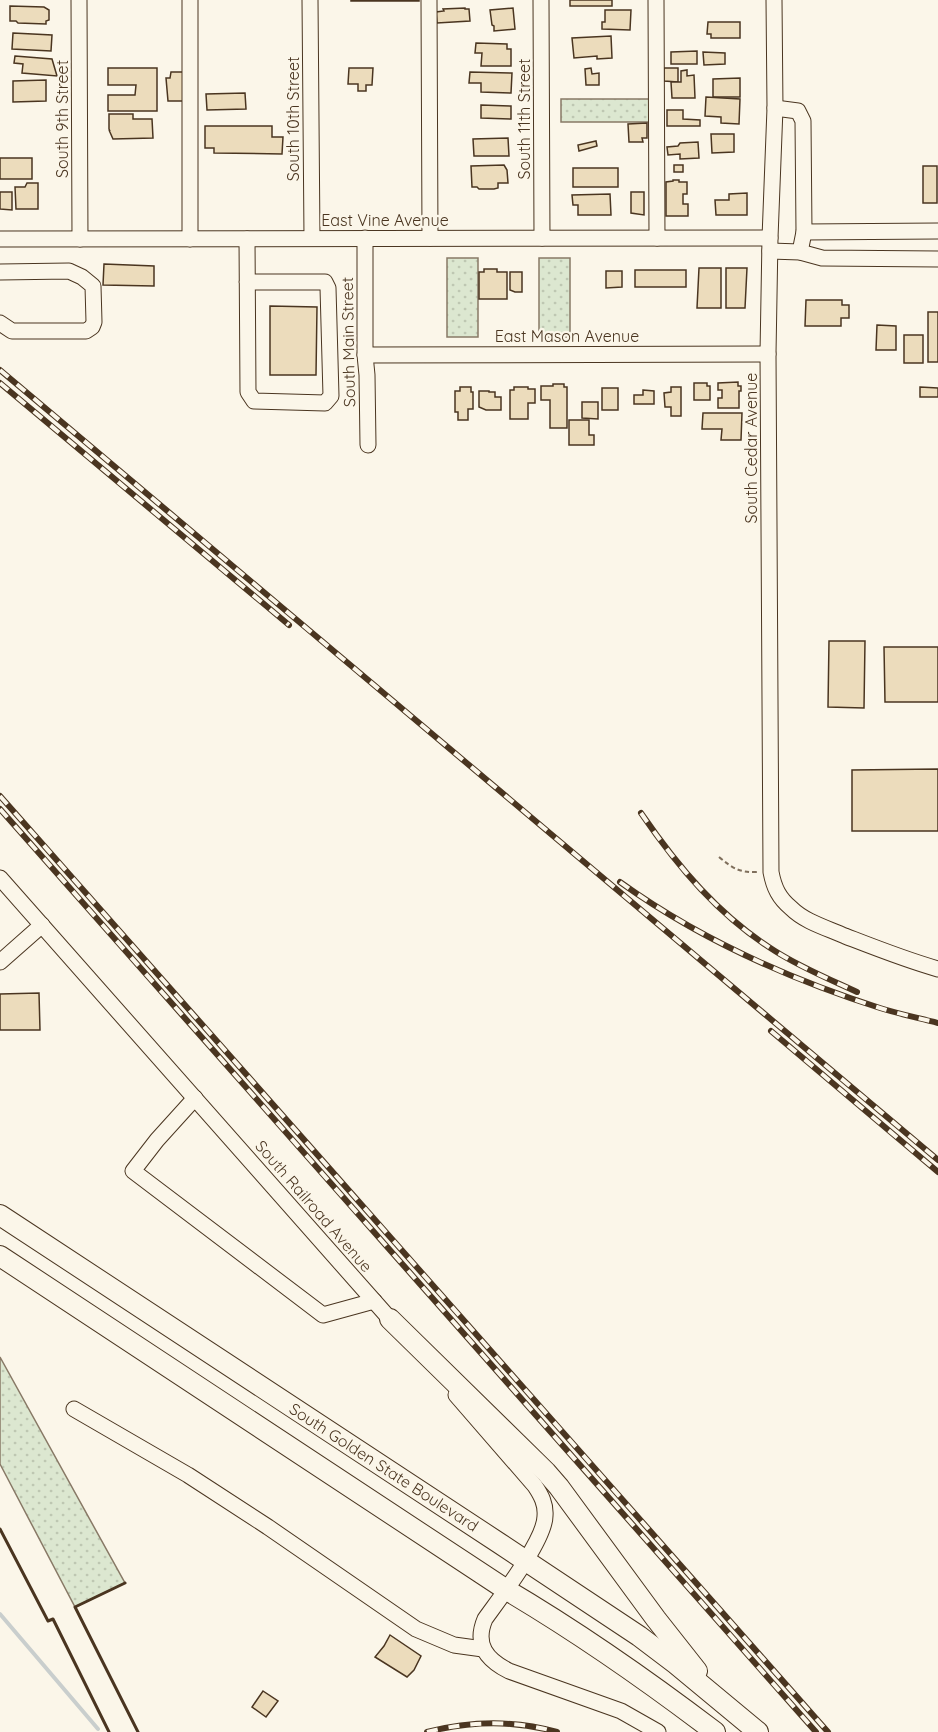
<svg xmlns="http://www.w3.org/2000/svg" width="938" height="1732" font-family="Quicksand,sans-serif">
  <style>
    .grass { fill: url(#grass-dots); stroke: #887966; stroke-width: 1.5 }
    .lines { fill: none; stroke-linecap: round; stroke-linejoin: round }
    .stream { stroke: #c9cecd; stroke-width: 4 }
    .building { fill: #ecdcbc; stroke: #4a3520; stroke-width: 1.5 }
    .minor-casing { stroke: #4a3520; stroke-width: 17 }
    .major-casing { stroke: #4a3520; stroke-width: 22 }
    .path { stroke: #7f6f5c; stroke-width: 2; stroke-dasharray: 4.5 3; stroke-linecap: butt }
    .minor { stroke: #fbf6e9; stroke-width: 15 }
    .major { stroke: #fbf6e9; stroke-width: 20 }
    .rail-casing { stroke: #4a3520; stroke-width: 6 }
    .rail { stroke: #fbf6e9; stroke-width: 4; stroke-dasharray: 11; stroke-linecap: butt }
    .wall { stroke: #4a3520; stroke-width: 3 }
    .labels { text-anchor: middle; stroke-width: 4.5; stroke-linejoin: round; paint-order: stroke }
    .street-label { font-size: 16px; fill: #4a3520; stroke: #fbf6e9 }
  </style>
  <defs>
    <pattern id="grass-dots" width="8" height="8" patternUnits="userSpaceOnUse" patternTransform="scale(1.5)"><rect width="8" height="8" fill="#dce7d0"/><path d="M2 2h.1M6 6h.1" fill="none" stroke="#bec7b2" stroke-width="1.8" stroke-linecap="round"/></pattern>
  </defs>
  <rect width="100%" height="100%" fill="#fbf6e9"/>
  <!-- grass -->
  <g class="grass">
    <rect x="561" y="99" width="89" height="23"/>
    <rect x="447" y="258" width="31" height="79"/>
    <rect x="539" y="258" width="31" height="79"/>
    <polygon points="0,1357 125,1583 75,1607 0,1464"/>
  </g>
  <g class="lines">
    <!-- stream -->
    <polyline class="stream" points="0,1614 98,1729"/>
  </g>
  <!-- building -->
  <g class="building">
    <rect x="351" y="0" width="68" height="1"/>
    <rect x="570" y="0" width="42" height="6"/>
    <polygon points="10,6 44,7 49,10 49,20 46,21 46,24 18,23 16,21 10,21"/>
    <polygon points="465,8 465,9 469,9 470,21 437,23 436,12 444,11 443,9"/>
    <polygon points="513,8 515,29 494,31 494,26 492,25 490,10"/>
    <polygon points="605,10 631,10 630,30 602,29 602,22 605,22"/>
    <polygon points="708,22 740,22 740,38 711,38 711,34 707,34"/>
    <polygon points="13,33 52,35 51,51 12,49"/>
    <polygon points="611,36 612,58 597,59 597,56 574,58 572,38"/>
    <polygon points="476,43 507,44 507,49 511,49 511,66 481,66 482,53 475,53"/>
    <polygon points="697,51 697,64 671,64 671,52"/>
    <polygon points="703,52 725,53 725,64 704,65"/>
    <polygon points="15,56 52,59 57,76 22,73 23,64 14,63"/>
    <polygon points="108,68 157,68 157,111 108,111 108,95 135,95 136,85 108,85"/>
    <polygon points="349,68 373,68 372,85 366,85 366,91 358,91 358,84 348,84"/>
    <polygon points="591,68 592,74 599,73 599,85 586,85 585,69"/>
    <polygon points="664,68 678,68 678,82 664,81"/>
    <polygon points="687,70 687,76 694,75 695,98 672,98 671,82 681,82 681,71"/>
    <polygon points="171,72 185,72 185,101 168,101 166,78 170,78"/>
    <polygon points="470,72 512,73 511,93 481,92 481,83 469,83"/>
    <polygon points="740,78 740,97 713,97 713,79"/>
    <polygon points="46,80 46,101 13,102 13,81"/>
    <polygon points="245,93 246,109 207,110 206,94"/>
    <polygon points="706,97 740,99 739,124 721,123 721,117 705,116"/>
    <polygon points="481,105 511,106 511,119 481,118"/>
    <polygon points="667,110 683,110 683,119 700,120 700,126 667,126"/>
    <polygon points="109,114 133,114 133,119 152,119 153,138 113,139 109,130 110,131 109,129"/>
    <polygon points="647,123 647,138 642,138 643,142 629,142 628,124"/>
    <polygon points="205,126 272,126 272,137 283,137 282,154 214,153 214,148 205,148"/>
    <polygon points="711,134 734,134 734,152 712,153"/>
    <polygon points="508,138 509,156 474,156 473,139"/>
    <polygon points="596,141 597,146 579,151 578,145"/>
    <polygon points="698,142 699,158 680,159 680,154 668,155 667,147 678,146 680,143"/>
    <rect x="0" y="158" width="32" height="21"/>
    <polygon points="504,165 507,170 508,183 498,183 498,188 494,189 479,189 477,187 472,187 471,166"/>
    <rect x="674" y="165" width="9" height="7"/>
    <rect x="923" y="166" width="14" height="37"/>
    <rect x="573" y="168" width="45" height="19"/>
    <polygon points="673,180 679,180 679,182 687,182 687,194 683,194 683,204 688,204 688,216 666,216 666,182 673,181"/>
    <polygon points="27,183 38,183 38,209 16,209 15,187 25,187"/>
    <polygon points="0,192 12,192 12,210 0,209"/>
    <polygon points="631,192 644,192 644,215 631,213"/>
    <polygon points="747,193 747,215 716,215 715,200 729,200 729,194"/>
    <polygon points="610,194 611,215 578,215 578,205 573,205 572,195"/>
    <polygon points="104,264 154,266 154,286 103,285"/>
    <polygon points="699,268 721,268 721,308 697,308"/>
    <polygon points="726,268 747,268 745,308 726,308"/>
    <polygon points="484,269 497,269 497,272 507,272 507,299 479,299 479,272 484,272"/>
    <rect x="635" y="270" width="51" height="17"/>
    <polygon points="606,271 622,271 622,287 606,288"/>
    <polygon points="510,272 522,272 522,292 515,292 510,290"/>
    <polygon points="806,300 842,300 842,305 849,305 849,318 841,318 841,326 805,326"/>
    <polygon points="270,306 317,307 316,375 270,375"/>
    <rect x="928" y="312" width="10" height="50"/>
    <polygon points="877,325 896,326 896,350 876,350"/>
    <rect x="904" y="335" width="19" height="28"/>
    <polygon points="738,382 738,386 741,386 741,391 739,391 739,408 718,408 718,398 722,398 722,390 718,390 718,383"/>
    <polygon points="694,383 707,383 707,386 710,386 710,400 694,400"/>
    <polygon points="553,384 564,384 564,387 567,387 567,428 550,428 550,400 541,400 541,386 553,386"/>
    <polygon points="460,387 471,387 471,392 473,392 473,409 468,409 468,420 458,420 458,412 455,412 455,391 460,391"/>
    <polygon points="514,387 528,387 528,389 535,389 535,403 528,403 528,419 510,419 510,390 514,390"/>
    <polygon points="671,387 681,387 681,416 671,416 671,407 665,407 664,393 671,392"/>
    <polygon points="920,387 938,388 938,397 920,397"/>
    <rect x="602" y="388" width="16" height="22"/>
    <polygon points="643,390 654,391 654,404 634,404 634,395 643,395"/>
    <polygon points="479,391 489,391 489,392 495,392 495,397 501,397 501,410 486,410 479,407"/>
    <polygon points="582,402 598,402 598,419 582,418"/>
    <polygon points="703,413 742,413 741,440 721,440 722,429 702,429"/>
    <polygon points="569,420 589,420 589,435 594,435 594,445 569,445"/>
    <polygon points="829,641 865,641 864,708 828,707"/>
    <polygon points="884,647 938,647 938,702 885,702"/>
    <polygon points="938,769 938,831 852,831 852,770"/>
    <polygon points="39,993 40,1030 0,1030 0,994"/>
    <polygon points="390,1635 421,1656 414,1670 407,1677 375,1657 384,1646"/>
    <polygon points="263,1691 278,1701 266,1717 252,1707"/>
  </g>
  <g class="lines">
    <!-- minor casing -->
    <g class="minor-casing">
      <g id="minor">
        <polyline points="79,0 80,239"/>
        <polyline points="310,0 312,238"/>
        <polyline points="429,0 430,238"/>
        <polyline points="541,0 542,238"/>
        <polyline points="656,0 657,238"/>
        <path d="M774,0L775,108L770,238L768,354L771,872C774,888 779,898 791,908C805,922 827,928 845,936C876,948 906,960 938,969"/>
        <polyline points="775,108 798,111 803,121 804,232 800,252"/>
        <polyline points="804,232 938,231"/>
        <polyline points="365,238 365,355 367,375 368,445"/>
        <polyline points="0,239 770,238"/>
        <polyline points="190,239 190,0"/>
        <polyline points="247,239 248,392 254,401 325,403 331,396 328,288 325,282 247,282"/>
        <polyline points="770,251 800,252 822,258 938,259"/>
        <polyline points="0,272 69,271 82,277 93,286 94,322 92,327 86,331 12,331 0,323"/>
        <polyline points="365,355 768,354"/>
        <polyline points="0,878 397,1327"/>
        <polyline points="0,962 42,925"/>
        <polyline points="195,1098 157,1140 133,1171 323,1315 374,1301"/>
        <path d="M456,1395L535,1486C541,1495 546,1504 545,1516C545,1540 500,1598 485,1619C474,1645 487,1660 509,1671L621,1711L658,1732"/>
        <polyline points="74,1409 188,1475 268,1527 416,1629 454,1645 483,1649"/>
      </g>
    </g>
    <!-- major casing -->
    <g class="major-casing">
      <g id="major">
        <polyline points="0,1215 499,1543 639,1636 676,1664 758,1732"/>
        <path d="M0,1256L505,1589C578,1632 648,1681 715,1732"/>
        <polyline points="390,1319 546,1472 559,1487 656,1619 697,1671"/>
      </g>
    </g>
    <!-- path -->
    <path class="path" d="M719,857C732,868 740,873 757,872"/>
    <!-- minor -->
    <use href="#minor" class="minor"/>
    <!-- major -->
    <use href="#major" class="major"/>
    <!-- rail casing -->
    <g class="rail-casing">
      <g id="rail">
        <polyline points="0,370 938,1160"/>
        <polyline points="0,383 289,625"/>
        <polyline points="0,796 828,1732"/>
        <polyline points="0,809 816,1732"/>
        <path d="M641,813C678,867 719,916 775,951C800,967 829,979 857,992"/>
        <path d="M620,882C698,938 789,979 880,1008C899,1014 919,1018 938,1023"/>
        <polyline points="771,1031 938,1172"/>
        <path d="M427,1732C470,1721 514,1720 557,1732"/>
      </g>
    </g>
    <!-- rail -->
    <use href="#rail" class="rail"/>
    <!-- wall -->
    <g class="wall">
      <polyline points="0,1529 48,1621 53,1619 109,1732"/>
      <polyline points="125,1583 75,1607 138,1732"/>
    </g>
  </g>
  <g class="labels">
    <!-- street labels -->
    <g class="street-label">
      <text transform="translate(62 119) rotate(-90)" y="6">South 9th Street</text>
      <text transform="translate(293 119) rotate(-90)" y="6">South 10th Street</text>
      <text transform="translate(524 119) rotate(-90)" y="6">South 11th Street</text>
      <text x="385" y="226">East Vine Avenue</text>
      <text x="567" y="342">East Mason Avenue</text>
      <text transform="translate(348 342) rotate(-91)" y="6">South Main Street</text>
      <text transform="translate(751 448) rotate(-90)" y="6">South Cedar Avenue</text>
      <text transform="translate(314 1206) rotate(49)" y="6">South Railroad Avenue</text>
      <text transform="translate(384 1467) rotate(33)" y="6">South Golden State Boulevard</text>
    </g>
  </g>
</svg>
